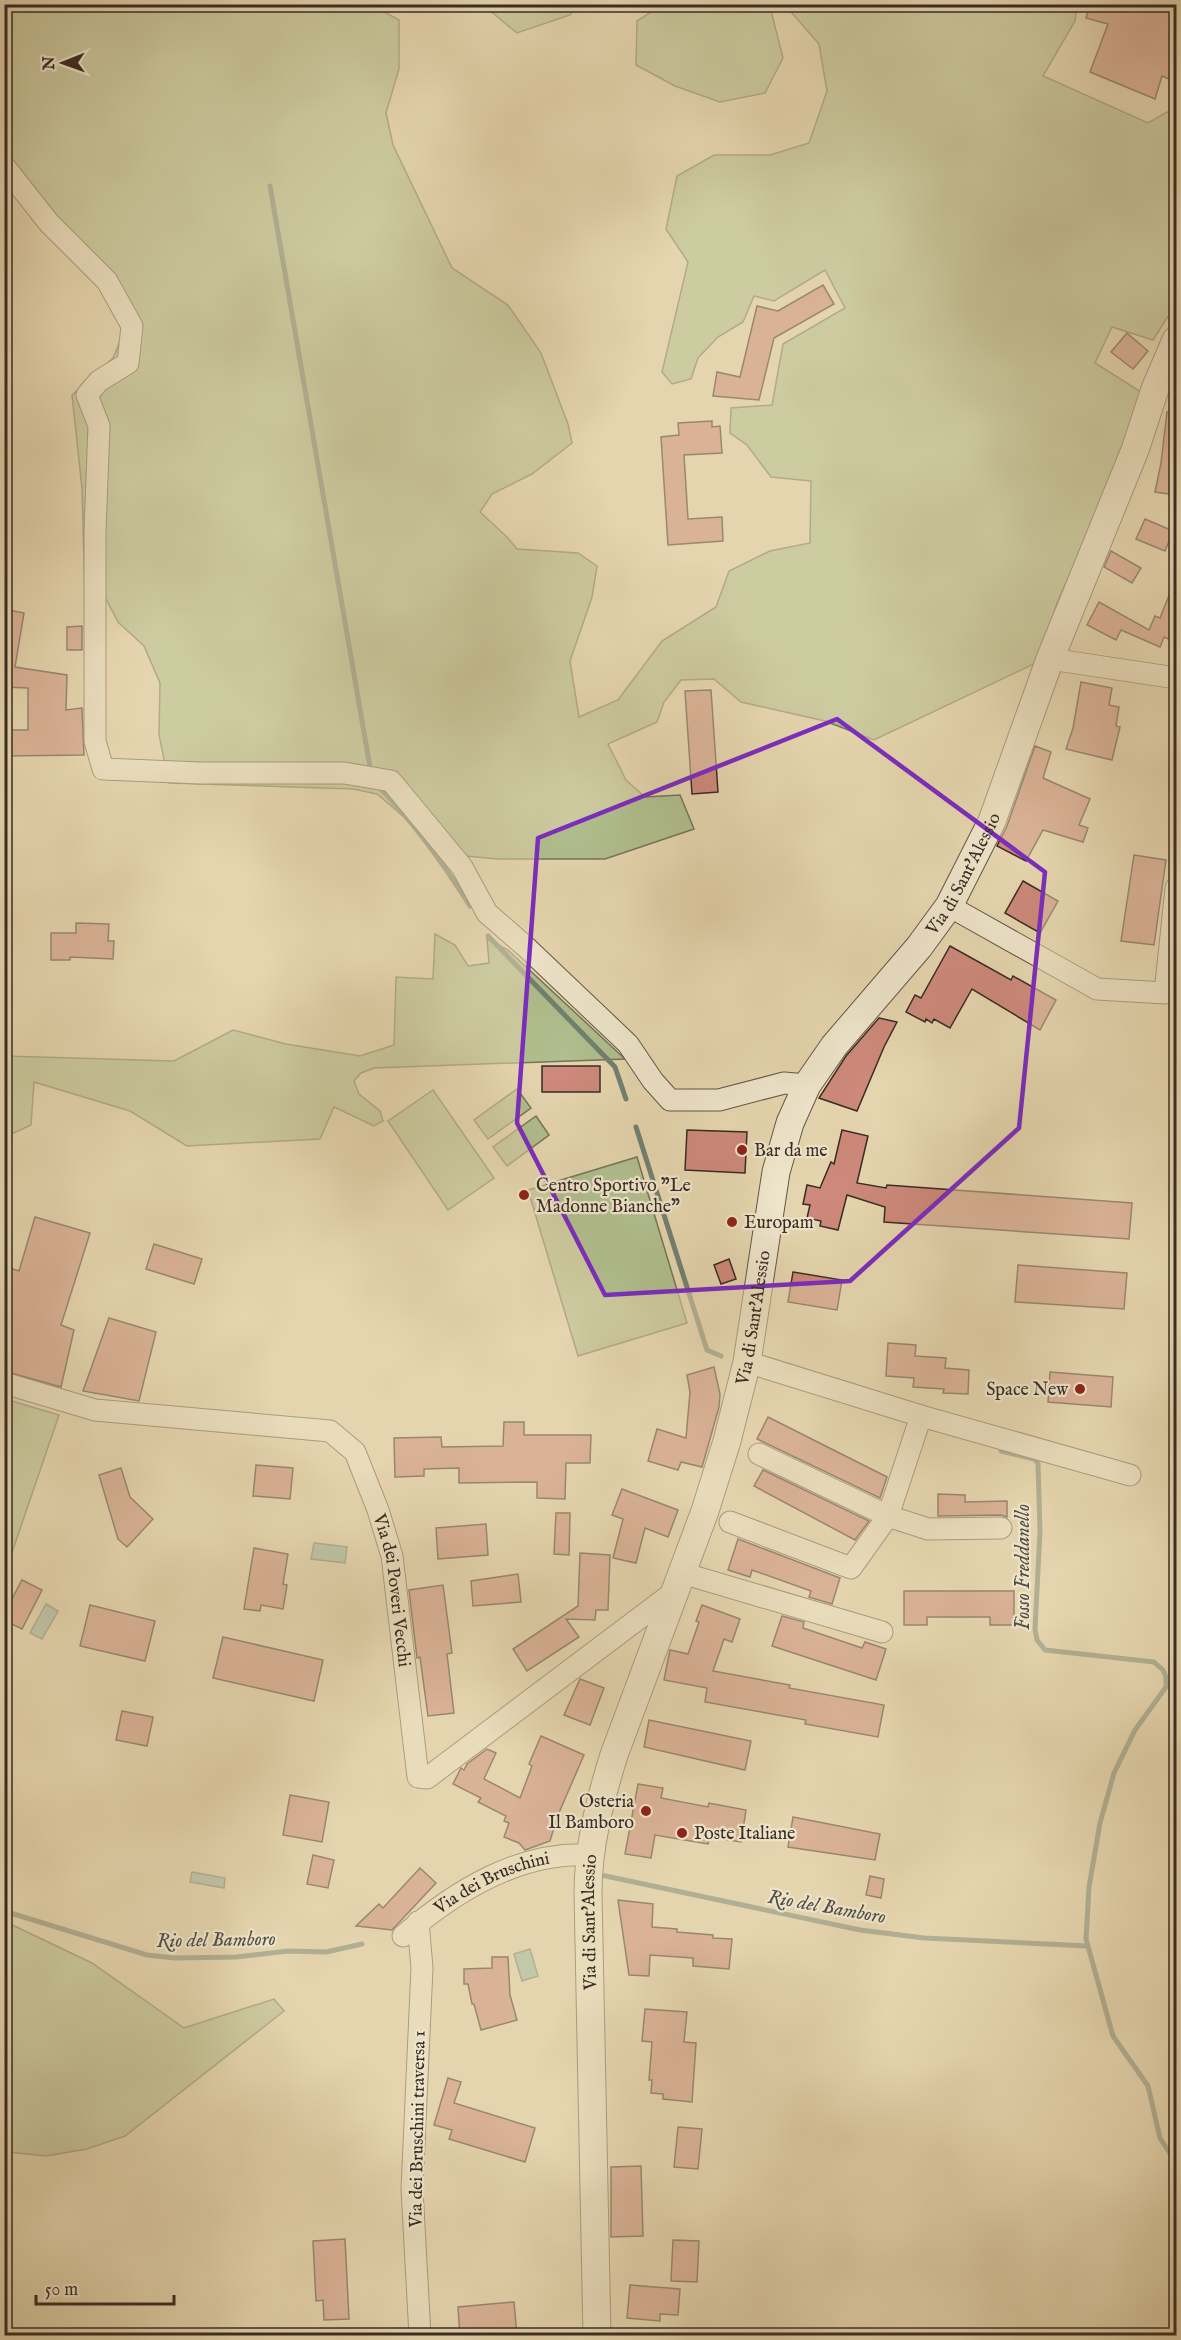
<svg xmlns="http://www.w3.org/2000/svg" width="1181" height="2340" font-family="'IM FELL English',serif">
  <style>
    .green { fill: #b0be8e; stroke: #74755a; stroke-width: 1.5 }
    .water { fill: #97b9a4; stroke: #718171; stroke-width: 1.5 }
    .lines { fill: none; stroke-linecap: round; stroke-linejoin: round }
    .stream { stroke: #718171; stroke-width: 5 }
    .building { fill: #cd897b; stroke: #392c25; stroke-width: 1.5 }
    .minor-casing { stroke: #645647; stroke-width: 23 }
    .tertiary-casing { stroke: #645647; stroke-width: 29 }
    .minor { stroke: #eee4ca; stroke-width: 21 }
    .tertiary { stroke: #eee4ca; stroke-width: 27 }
    .marked { fill: none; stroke: #7b2cbf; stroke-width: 4.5; stroke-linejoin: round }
    .poi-dot { fill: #8f2418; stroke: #eee4ca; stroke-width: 2 }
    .labels { text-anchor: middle; stroke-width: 4.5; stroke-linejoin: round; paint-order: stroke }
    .street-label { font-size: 18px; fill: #392c25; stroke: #eee4ca }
    .poi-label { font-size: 18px; fill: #392c25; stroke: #eee4ca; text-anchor: start }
    .water-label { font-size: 20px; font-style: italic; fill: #504f45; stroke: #eee4ca }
  </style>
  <rect width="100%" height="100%" fill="#e5d5ae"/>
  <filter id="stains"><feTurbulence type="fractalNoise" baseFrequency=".00333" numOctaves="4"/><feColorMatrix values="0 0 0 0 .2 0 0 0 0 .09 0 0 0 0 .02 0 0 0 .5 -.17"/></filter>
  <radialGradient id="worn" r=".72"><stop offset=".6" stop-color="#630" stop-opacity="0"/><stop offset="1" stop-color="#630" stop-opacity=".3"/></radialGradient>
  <!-- green -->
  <g class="green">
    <polygon points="344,4 353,9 372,5 399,20 399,69 386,113 393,145 452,268 508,305 541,353 568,424 572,443 532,474 492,494 480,512 507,537 517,549 578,553 597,566 592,597 570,661 579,717 618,700 662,641 716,607 729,571 770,551 810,543 811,481 771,477 747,445 730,433 731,408 772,405 783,344 845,308 825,270 774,301 754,296 743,322 718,337 698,358 691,379 672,384 662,372 688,262 666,229 677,176 714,155 770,155 809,143 827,91 819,44 785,5 1077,5 1075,21 1043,76 1148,123 1176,107 1176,304 1153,340 1112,327 1095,363 1149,397 1057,603 1038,662 874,740 825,721 741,702 714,679 681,680 664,702 657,722 608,744 626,780 645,797 680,795 694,829 605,859 497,859 436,853 404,817 377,794 353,789 169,783 159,735 160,683 144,646 118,622 104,595 85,595 82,488 72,395 113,358 125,329 108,295 5,156 5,5"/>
    <polygon points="483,5 576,5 570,15 517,33"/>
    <polygon points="662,5 784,5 771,11 783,58 765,93 720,102 675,86 636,65 637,21"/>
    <polygon points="435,934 455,945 468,966 489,963 487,939 508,950 625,1059 374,1068 361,1073 354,1081 359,1094 380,1111 383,1121 374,1126 334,1107 320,1139 187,1146 130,1111 34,1082 31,1125 5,1137 5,1056 174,1061 233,1030 286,1044 360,1056 394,1045 396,977 433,979"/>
    <polygon points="517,1089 531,1108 488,1139 474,1120"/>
    <polygon points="433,1090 494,1178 448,1210 388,1121"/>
    <polygon points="536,1116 549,1135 507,1166 493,1147"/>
    <polygon points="637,1157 687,1323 578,1356 528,1190"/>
    <polygon points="5,1399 59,1415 5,1573 4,1399"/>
    <polygon points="4,1921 92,1963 184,2028 274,1999 284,2011 125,2136 87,2149 46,2156 8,2152 4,2151"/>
  </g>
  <!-- water -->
  <g class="water">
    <polygon points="314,1543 347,1547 345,1563 311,1559"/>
    <polygon points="46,1604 58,1611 42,1639 30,1633"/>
    <polygon points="192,1872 225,1878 224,1888 190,1882"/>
    <polygon points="530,1949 538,1976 522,1981 514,1954"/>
  </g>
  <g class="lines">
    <!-- stream -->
    <g class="stream">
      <polyline points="270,186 371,773"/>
      <path d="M378,786C414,822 443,863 470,906"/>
      <polyline points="488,936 615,1067 626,1099"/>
      <polyline points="636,1127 707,1350 721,1356"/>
      <polyline points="1001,1451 1034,1459 1038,1463 1040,1531 1035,1629 1037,1640 1045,1650 1154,1662 1163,1670 1166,1677 1166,1687 1135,1730 1114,1773 1100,1823 1089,1887 1086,1939 1113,2036 1148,2086 1160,2138 1176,2163"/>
      <polyline points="601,1875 860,1930 924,1938 1087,1946"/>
      <polyline points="4,1911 147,1955 174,1958 236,1957 288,1951 326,1952 362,1944"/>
    </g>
  </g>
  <!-- building -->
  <g class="building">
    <polygon points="1090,4 1150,4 1176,13 1176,42 1170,56 1176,59 1176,82 1162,76 1155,99 1090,72 1108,24 1086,18"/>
    <polygon points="823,285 834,304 774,338 759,400 713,396 717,372 740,377 757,306 778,311"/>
    <polygon points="1127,333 1148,351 1133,369 1111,352"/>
    <polygon points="1167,412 1176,412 1176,495 1155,492 1161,463"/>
    <polygon points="712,421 712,427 720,426 722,453 684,455 688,519 722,517 723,541 668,545 661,437 679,435 678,423"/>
    <polygon points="1145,519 1173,531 1165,551 1136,539"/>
    <polygon points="1111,551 1141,568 1132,583 1104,567"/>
    <polygon points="1176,578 1176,642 1164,637 1160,647 1121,630 1116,640 1087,625 1099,602 1149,630 1155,616 1160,618"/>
    <polygon points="9,610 24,613 15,667 67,675 66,710 82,708 84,755 4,756 4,730 28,730 28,688 4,687 4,634"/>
    <polygon points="82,626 82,650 67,650 67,627"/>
    <polygon points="1081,682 1112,688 1109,705 1119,707 1116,726 1120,727 1112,760 1066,749 1073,728"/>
    <polygon points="711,690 718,792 692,794 685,691"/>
    <polygon points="1035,746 1051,752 1043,778 1090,799 1079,825 1088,828 1083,842 1043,830 1026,861 997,846 1007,826"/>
    <polygon points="1134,855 1166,860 1154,945 1121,941"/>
    <polygon points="1023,881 1058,901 1040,933 1005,913"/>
    <polygon points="76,923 109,924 108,941 114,941 113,959 70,957 70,960 51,960 51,933 76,933"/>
    <polygon points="950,946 1011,980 1013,976 1056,1000 1040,1030 972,989 950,1028 934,1019 932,1023 926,1019 925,1022 906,1012 915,995 921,998"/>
    <polygon points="879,1018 897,1022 884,1047 857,1111 819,1098 846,1056"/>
    <rect x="542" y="1066" width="58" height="26"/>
    <polygon points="687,1130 747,1132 745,1173 685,1170"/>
    <polygon points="842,1130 868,1136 857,1183 886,1188 887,1185 1132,1203 1129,1239 884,1222 885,1207 847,1195 838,1230 820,1226 821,1221 807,1218 810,1205 803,1204 807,1185 820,1188 831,1162 834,1164"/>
    <polygon points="35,1217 90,1233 61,1325 74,1330 61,1387 4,1371 4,1266 19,1271"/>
    <polygon points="154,1244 202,1259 194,1284 146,1269"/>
    <polygon points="729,1259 736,1279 721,1284 714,1265"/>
    <polygon points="1018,1265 1127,1273 1124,1309 1015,1302"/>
    <polygon points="793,1272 842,1280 837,1310 788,1302"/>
    <polygon points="109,1318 156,1332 139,1401 83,1391"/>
    <polygon points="888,1343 916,1345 915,1356 946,1358 945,1368 969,1370 968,1394 943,1393 944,1389 913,1387 914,1378 886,1376"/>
    <polygon points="714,1367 720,1394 719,1407 702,1467 681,1462 678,1470 648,1461 657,1429 686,1438 690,1392 687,1375"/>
    <polygon points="1050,1372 1113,1377 1111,1407 1048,1402"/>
    <polygon points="768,1417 887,1477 880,1498 757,1439"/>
    <polygon points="504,1422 524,1422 524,1435 591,1435 590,1463 566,1463 565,1499 537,1498 537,1482 459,1483 459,1468 424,1469 424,1476 395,1477 394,1438 441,1437 442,1447 503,1446"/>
    <polygon points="256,1465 293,1468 290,1499 253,1496"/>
    <polygon points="121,1468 130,1497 153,1519 127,1547 118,1539 99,1475"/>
    <polygon points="763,1470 869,1521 855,1540 754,1486"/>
    <polygon points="622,1489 678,1510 668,1537 645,1528 636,1563 613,1558 623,1519 612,1515"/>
    <polygon points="938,1494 965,1495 965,1502 1007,1501 1007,1517 1001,1515 938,1516"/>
    <polygon points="556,1513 570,1513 569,1555 554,1554"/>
    <polygon points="486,1524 488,1555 438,1559 436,1528"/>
    <polygon points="738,1539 840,1578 832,1604 809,1597 811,1591 752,1570 750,1577 728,1570"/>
    <polygon points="254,1548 288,1554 283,1584 287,1585 283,1609 261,1605 260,1611 244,1609"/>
    <polygon points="580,1553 610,1555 608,1610 596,1610 595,1620 566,1619 579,1637 527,1671 513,1649 578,1606"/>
    <polygon points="518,1574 521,1602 473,1606 471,1581"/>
    <polygon points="22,1580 42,1590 22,1629 4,1620 4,1614"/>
    <polygon points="443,1585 452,1653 447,1654 454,1713 428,1716 420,1657 417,1658 409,1590"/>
    <polygon points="904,1591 1014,1591 1014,1625 990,1625 990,1617 927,1617 927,1625 904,1625"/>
    <polygon points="90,1605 155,1621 145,1661 80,1646"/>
    <polygon points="702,1605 740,1619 732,1642 724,1639 713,1671 790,1685 789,1688 884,1705 878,1737 805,1724 806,1720 705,1702 707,1688 664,1680 670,1650 688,1654 699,1622 696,1621"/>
    <polygon points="782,1616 804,1622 803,1628 862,1648 865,1642 886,1649 876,1680 772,1646"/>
    <polygon points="223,1637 323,1660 314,1701 213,1678"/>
    <polygon points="580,1679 604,1688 590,1725 564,1715"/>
    <polygon points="122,1711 153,1717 147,1746 116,1740"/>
    <polygon points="649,1720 751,1741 745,1770 644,1747"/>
    <polygon points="541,1736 584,1755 558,1815 550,1841 525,1850 519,1843 504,1837 509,1823 504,1821 506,1816 478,1802 481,1798 453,1784 461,1768 464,1770 467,1764 487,1749 496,1753 484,1779 520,1798 532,1766 529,1764"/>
    <polygon points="638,1784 663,1788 661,1798 708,1807 709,1803 746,1810 741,1842 710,1837 708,1844 655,1835 651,1858 625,1854"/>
    <polygon points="290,1795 329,1802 322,1842 283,1835"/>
    <polygon points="793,1817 880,1834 875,1860 788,1847"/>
    <polygon points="313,1855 334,1860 328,1888 307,1884"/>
    <polygon points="420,1868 436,1883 392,1930 356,1926 379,1904 383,1908"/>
    <polygon points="870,1876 884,1879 881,1898 866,1895"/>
    <polygon points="618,1900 653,1904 652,1927 677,1929 677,1932 713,1935 713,1938 732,1939 729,1969 693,1966 693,1958 650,1955 649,1976 629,1975"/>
    <polygon points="492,1957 508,1957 510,1995 517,2020 481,2030 474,2004 472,2004 468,1984 464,1984 464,1969 492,1968"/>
    <polygon points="645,2009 687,2012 684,2042 696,2043 692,2102 663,2099 663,2094 651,2093 652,2080 649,2080 652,2042 642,2041"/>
    <polygon points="448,2078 461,2082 454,2103 535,2128 525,2162 449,2139 452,2130 434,2125"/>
    <polygon points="678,2127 702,2129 698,2169 674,2167"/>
    <polygon points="641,2166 643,2236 611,2237 611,2167"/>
    <polygon points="345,2239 349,2319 324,2320 323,2300 316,2301 313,2241"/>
    <polygon points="673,2240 699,2241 697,2282 671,2281"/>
    <polygon points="630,2285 680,2289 678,2315 660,2314 660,2321 627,2318"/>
    <polygon points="514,2302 517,2336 492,2336 492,2332 460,2335 458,2307"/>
  </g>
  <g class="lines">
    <!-- minor casing -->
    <g class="minor-casing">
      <g id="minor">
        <polyline points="4,166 49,223 107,281 132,326 128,363 99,381 87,395 99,426 95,531 95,741 103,769 200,773 344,773 391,781 462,867 487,913 525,946 628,1044 653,1081 670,1100 719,1100 784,1083 807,1085"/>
        <polyline points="1050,659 1176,678"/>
        <polyline points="949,906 1097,989 1165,993 1176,888"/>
        <polyline points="747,1362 921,1416 1130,1475"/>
        <path id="s1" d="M4,1383L95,1410L330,1431L355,1452L378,1510L392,1556L418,1777L427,1778L674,1592"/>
        <polyline points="921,1416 888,1516 928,1529 1001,1528"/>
        <polyline points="730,1522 851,1568 888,1516 759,1454"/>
        <polyline points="682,1573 882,1632"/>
        <polyline points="418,1922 422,1968 412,2189 420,2336"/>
        <path id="s2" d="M403,1936C455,1891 519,1851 590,1855"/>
      </g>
    </g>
    <!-- tertiary casing -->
    <g class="tertiary-casing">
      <g id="tertiary">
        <path id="s3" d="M597,2336L588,1893C588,1846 600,1800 614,1755L705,1511L727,1441L747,1362L776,1172L790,1123L807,1085L834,1046L919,947L949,906L992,821L1050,659L1135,450L1155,389L1176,340"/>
      </g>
    </g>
    <!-- minor -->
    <use href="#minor" class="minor"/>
    <!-- tertiary -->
    <use href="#tertiary" class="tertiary"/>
  </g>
  <!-- marked area -->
  <path d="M0 0H1181V2340H0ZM837,719L1045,872L1019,1128L850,1281L605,1295L517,1123L538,838Z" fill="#e5d5ae" fill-opacity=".55" fill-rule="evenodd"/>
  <path class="marked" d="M837,719L1045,872L1019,1128L850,1281L605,1295L517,1123L538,838Z"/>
  <!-- markers -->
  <g class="poi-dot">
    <circle cx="742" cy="1150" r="6"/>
    <circle cx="524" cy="1195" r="6"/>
    <circle cx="732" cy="1222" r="6"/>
    <circle cx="1080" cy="1389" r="6"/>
    <circle cx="646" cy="1811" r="6"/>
    <circle cx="682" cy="1833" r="6"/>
  </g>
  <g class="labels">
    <!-- street labels -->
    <g class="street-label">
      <text dy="6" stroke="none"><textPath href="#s3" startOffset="1548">Via di Sant'Alessio</textPath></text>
      <text dy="6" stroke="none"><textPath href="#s3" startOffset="1044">Via di Sant'Alessio</textPath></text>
      <text dy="6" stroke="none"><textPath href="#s1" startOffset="508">Via dei Poveri Vecchi</textPath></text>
      <text dy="6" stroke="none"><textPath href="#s2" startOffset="105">Via dei Bruschini</textPath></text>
      <text dy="6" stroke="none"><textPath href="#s3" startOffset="414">Via di Sant'Alessio</textPath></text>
      <text transform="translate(417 2129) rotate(-89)" y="6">Via dei Bruschini traversa 1</text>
    </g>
    <!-- poi labels -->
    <g class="poi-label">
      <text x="754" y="1156">Bar da me</text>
      <text x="536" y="1191">Centro Sportivo "Le<tspan x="536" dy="21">Madonne Bianche"</tspan></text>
      <text x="744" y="1228">Europam</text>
      <text x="1068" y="1395" text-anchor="end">Space New</text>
      <text x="634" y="1807" text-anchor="end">Osteria<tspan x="634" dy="21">Il Bamboro</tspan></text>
      <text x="694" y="1839">Poste Italiane</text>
    </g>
    <!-- water labels -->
    <g class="water-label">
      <text transform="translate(1022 1567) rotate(-90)" y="7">Fosso Freddanello</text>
      <text transform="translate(827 1906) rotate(10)" y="7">Rio del Bamboro</text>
      <text transform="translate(216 1939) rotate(-1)" y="7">Rio del Bamboro</text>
    </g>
  </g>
  <!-- margin -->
  <rect width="1181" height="2340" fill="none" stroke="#e5d5ae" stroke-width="24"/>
  <rect x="6" y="6" width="1169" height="2328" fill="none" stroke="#392c25" stroke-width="3"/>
  <rect x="12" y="12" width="1157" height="2316" fill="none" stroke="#392c25" stroke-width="1.5"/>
  <!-- north arrow -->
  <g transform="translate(63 63) rotate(269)" stroke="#eee4ca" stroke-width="4.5" paint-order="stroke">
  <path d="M0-4.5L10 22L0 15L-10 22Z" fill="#392c25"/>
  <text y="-9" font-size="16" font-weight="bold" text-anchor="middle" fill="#392c25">N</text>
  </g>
  <!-- scale -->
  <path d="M36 2295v9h138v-9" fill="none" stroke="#392c25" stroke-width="3"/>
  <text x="45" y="2295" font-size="18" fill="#392c25" stroke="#eee4ca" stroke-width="4.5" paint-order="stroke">50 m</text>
  <rect width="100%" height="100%" filter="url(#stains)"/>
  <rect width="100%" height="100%" fill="url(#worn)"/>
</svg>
